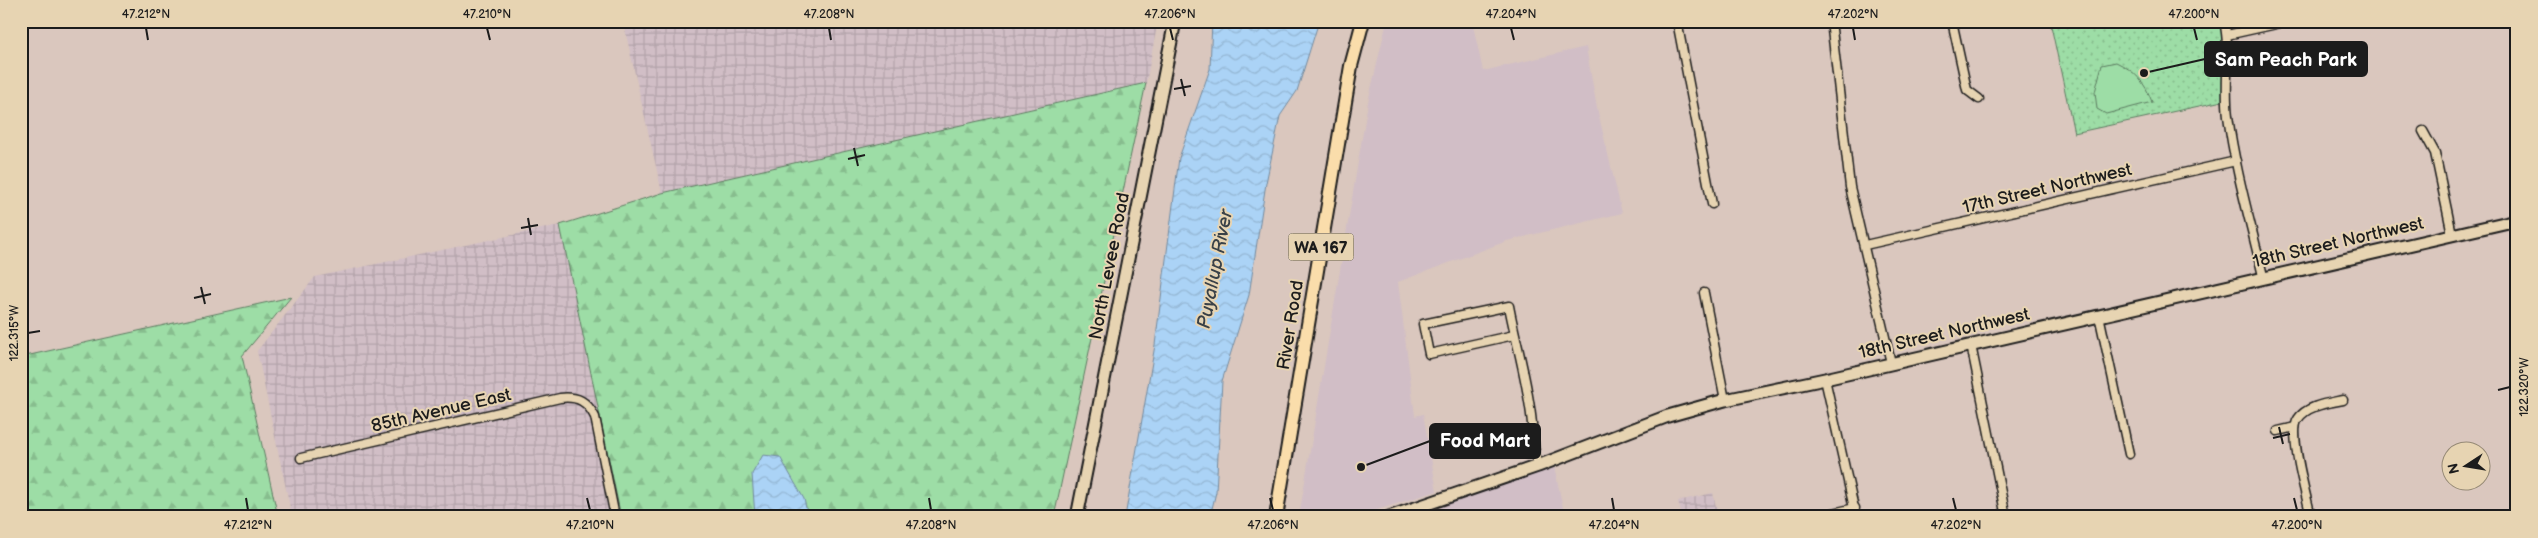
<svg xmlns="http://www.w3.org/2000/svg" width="2538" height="538" font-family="'Balsamiq Sans',sans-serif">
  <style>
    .built { fill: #d1bec6 }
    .industrial { fill: url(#industrial-grid) }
    .forest { fill: url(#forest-firs); stroke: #5c7c61 }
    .park { fill: url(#park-dots); stroke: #5c7c61 }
    .pitch { fill: #9ddda6; stroke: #5c7c61 }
    .water { fill: url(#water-waves); stroke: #728a9f }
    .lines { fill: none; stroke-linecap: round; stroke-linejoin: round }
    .street-casing { stroke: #1c1c1c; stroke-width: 11 }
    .secondary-casing { stroke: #1c1c1c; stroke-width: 15 }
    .primary-casing { stroke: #1c1c1c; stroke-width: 16 }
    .street { stroke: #e7d4b2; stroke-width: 8 }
    .secondary { stroke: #e7d4b2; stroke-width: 11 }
    .primary { stroke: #faddab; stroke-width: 12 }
    .ticks { fill: none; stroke: #1c1c1c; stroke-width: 2 }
    .labels { text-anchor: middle; stroke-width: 4; stroke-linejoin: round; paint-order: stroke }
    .shield { fill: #e7d4b2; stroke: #595349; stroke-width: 1 }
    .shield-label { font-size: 16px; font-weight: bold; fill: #1c1c1c }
    .street-label { font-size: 18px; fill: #1c1c1c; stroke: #e7d4b2 }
    .water-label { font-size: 19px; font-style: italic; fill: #394148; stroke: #e7d4b2 }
    .leader { fill: none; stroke: #1c1c1c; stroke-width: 2 }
    .callout-dot { fill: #1c1c1c; stroke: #e7d4b2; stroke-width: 2 }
    .callout { fill: #1c1c1c; stroke: #1c1c1c; stroke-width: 2 }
    .callout-label { font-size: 19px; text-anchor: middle; font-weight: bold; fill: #fff }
    .neatline { fill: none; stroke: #1c1c1c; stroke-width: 2 }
    .ticks-label { font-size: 12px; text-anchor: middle; fill: #1c1c1c }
  </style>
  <defs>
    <pattern id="industrial-grid" width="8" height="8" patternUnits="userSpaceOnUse" patternTransform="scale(1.25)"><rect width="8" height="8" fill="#d1bec6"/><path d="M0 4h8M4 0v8" fill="none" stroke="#b3a3aa"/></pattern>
    <pattern id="forest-firs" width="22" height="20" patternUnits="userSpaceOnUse" patternTransform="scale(1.25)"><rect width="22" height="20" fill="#9ddda6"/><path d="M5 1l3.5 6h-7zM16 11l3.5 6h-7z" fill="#87bd8e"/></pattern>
    <pattern id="park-dots" width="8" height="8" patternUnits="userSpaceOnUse" patternTransform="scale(1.25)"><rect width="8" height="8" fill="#9ddda6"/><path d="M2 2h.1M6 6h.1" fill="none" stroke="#87bd8e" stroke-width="1.8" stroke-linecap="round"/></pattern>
    <pattern id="water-waves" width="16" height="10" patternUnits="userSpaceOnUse" patternTransform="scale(1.25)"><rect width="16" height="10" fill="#abd3f6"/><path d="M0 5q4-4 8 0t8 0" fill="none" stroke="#93b5d2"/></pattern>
  </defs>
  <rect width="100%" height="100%" fill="#dac7be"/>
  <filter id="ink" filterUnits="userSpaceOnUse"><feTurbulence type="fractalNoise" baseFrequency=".02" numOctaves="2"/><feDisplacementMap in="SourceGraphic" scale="10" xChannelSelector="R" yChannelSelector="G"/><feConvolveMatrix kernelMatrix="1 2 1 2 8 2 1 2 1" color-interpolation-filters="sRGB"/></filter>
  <g filter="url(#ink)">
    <!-- built -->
    <g class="built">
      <polygon points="1387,21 1472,21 1483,71 1586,47 1597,108 1622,213 1507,241 1398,282 1415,416 1423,414 1437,491 1355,517 1299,517 1368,102"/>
      <polygon points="1554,466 1565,517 1443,517 1441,507"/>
    </g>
    <!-- industrial -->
    <g class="industrial">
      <polygon points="623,21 1158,21 1146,83 662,193"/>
      <polygon points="560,225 621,517 292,517 257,351 315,277"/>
      <polygon points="1713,493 1718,517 1682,517 1678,501"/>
    </g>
    <!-- forest -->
    <g class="forest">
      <polygon points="1146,83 1054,517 621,517 560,225 662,193"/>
      <polygon points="291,297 242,356 278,517 21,517 21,357"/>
    </g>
    <!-- park -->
    <polygon class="park" points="2050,21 2224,21 2227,100 2074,133"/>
    <!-- pitch -->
    <path class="pitch" d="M2116,62C2135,71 2145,82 2152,102L2106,114L2097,109L2095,92L2102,65Z"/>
    <!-- water -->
    <g class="water">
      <polygon points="1212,21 1319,21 1297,91 1280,116 1266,183 1249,295 1222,381 1216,492 1210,517 1125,517 1155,345 1179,158 1210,69"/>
      <polygon points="763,455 780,457 804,499 808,517 755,517 752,474"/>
    </g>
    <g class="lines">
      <!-- street casing -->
      <g class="street-casing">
        <g id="street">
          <polyline points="1677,21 1712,204"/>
          <polyline points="1831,21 1850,187 1891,363"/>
          <polyline points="1952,21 1967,90 1979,99"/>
          <path d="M2224,21C2231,52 2224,85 2228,116C2235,170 2251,224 2263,276"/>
          <polyline points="2227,35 2290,21"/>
          <polyline points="2423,131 2435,153 2452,234"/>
          <polyline points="1865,245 2236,161"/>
          <polyline points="1704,293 1725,400"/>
          <polyline points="2099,315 2129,454"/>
          <path d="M1514,335L1429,354L1423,324L1509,306C1516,343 1529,387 1532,424C1533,439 1534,451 1538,466"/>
          <polyline points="1971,345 2006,517"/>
          <polyline points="1825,379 1856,517"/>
          <polyline points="2278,431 2295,427"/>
          <path d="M301,458L560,398C578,396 587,401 595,417L615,517"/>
          <polyline points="1815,517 1855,508"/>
          <path d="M2311,517C2307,498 2288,433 2298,419C2307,405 2329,403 2343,400"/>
        </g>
      </g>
      <!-- secondary casing -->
      <g class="secondary-casing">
        <g id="secondary">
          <polyline points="1077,517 1175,21"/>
          <polyline points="1389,517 1538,466 1668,416 1725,400 1825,379 2517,220"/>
        </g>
      </g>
      <!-- primary casing -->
      <g class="primary-casing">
        <polyline id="primary" points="1276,517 1351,66 1363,21"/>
      </g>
      <!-- street -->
      <use href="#street" class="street"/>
      <!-- secondary -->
      <use href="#secondary" class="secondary"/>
      <!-- primary -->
      <use href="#primary" class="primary"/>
    </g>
  </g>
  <!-- ticks -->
  <path class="ticks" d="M146,28L148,40M487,28L490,40M829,28L831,40M1170,28L1173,40M1511,28L1514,40M1853,28L1855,40M2194,28L2197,40M1181,79L1185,96M1174,89L1191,86M854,148L858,166M848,159L865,155M528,218L531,235M521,228L538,225M201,287L205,304M194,298L211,294M28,333L40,331M2498,390L2510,387M2279,427L2283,444M2273,438L2290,434M246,498L248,510M587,498L590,510M929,498L931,510M1270,498L1273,510M1612,498L1614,510M1953,498L1956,510M2294,498L2297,510"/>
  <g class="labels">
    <!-- shield labels -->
    <rect class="shield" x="1288.5" y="233.5" width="65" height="27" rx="4"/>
    <g class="shield-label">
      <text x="1321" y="253">WA 167</text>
    </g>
    <!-- street labels -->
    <g class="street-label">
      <text transform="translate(2047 188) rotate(-13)" y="6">17th Street Northwest</text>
      <text transform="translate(2338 242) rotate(-13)" y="6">18th Street Northwest</text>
      <text transform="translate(1109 266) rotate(-79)" y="6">North Levee Road</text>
      <text transform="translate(1290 325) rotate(-81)" y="6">River Road</text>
      <text transform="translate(1944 333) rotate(-13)" y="6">18th Street Northwest</text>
      <text transform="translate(441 410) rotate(-13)" y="6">85th Avenue East</text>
    </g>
    <!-- water labels -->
    <g class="water-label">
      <text transform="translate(1214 269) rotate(-79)" y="7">Puyallup River</text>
    </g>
  </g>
  <!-- callouts -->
  <path class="leader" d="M2144 73L2205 59M1361 467L1430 441"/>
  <g class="callout-dot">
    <circle cx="2144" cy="73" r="5"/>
    <circle cx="1361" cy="467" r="5"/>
  </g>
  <g class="callout">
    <rect x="2205" y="42" width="162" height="34" rx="5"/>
    <rect x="1430" y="424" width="110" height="34" rx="5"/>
  </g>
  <g class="callout-label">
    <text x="2286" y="66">Sam Peach Park</text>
    <text x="1485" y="447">Food Mart</text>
  </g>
  <!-- margin -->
  <rect width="2538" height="538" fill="none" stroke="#e7d4b2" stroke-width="55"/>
  <!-- north arrow -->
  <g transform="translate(2466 466) rotate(258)"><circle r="24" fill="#e7d4b2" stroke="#968a76"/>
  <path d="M0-4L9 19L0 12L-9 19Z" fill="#1c1c1c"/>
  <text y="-8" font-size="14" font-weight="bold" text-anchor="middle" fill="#1c1c1c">N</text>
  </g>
  <rect x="28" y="28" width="2482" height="482" class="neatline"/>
  <g class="ticks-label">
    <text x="146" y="18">47.212°N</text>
    <text x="487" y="18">47.210°N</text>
    <text x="829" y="18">47.208°N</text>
    <text x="1170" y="18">47.206°N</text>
    <text x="1511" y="18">47.204°N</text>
    <text x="1853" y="18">47.202°N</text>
    <text x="2194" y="18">47.200°N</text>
    <text transform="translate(14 333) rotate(-90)" y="4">122.315°W</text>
    <text transform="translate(2524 387) rotate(-90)" y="4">122.320°W</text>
    <text x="248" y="529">47.212°N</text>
    <text x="590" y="529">47.210°N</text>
    <text x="931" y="529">47.208°N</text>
    <text x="1273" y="529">47.206°N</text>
    <text x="1614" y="529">47.204°N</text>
    <text x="1956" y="529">47.202°N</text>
    <text x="2297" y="529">47.200°N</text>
  </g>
</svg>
